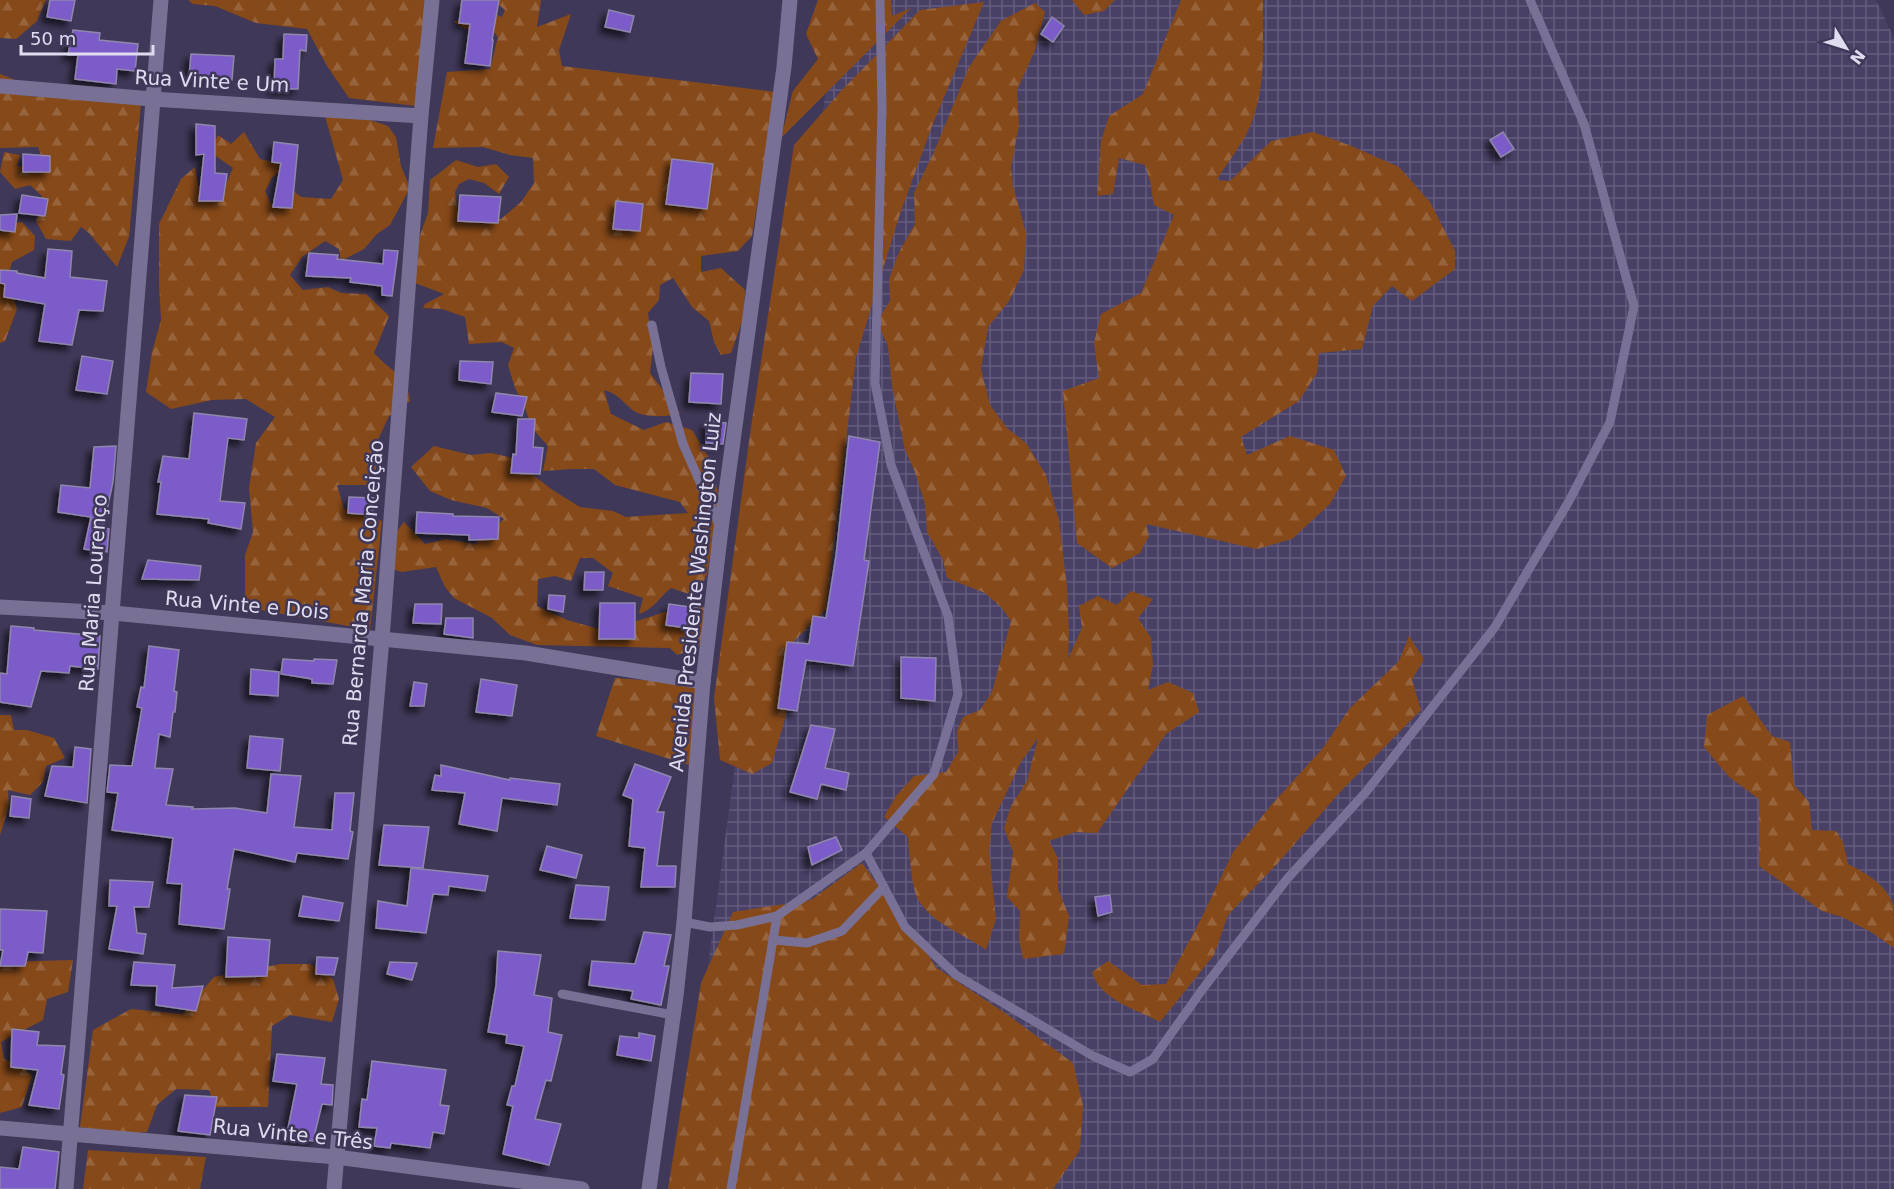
<svg xmlns="http://www.w3.org/2000/svg" width="1894" height="1189" font-family="'DejaVu Sans',sans-serif">
  <style>
    .industrial { fill: url(#industrial-grid) }
    .forest { fill: url(#forest-firs) }
    .building { fill: #7c5bc8; stroke: #8f87ac; stroke-width: 1.5; filter: url(#shadow) }
    .lines { fill: none; stroke-linecap: round; stroke-linejoin: round }
    .service { stroke: #797195; stroke-width: 9 }
    .minor { stroke: #797195; stroke-width: 15 }
    .labels { text-anchor: middle; stroke-width: 5; stroke-linejoin: round; paint-order: stroke }
    .street-label { font-size: 20px; fill: #e0dcf0; stroke: #403858 }
  </style>
  <defs>
    <pattern id="industrial-grid" width="8" height="8" patternUnits="userSpaceOnUse" patternTransform="scale(1.5)"><rect width="8" height="8" fill="#494066"/><path d="M0 4h8M4 0v8" fill="none" stroke="#635b7c"/></pattern>
    <pattern id="forest-firs" width="22" height="20" patternUnits="userSpaceOnUse" patternTransform="scale(1.5)"><rect width="22" height="20" fill="#864919"/><path d="M5 1l3.5 6h-7zM16 11l3.5 6h-7z" fill="#97633b"/></pattern>
    <filter id="shadow"><feDropShadow dx="-5.5" dy="5.5" stdDeviation="3" flood-color="#0009"/></filter>
  </defs>
  <rect width="100%" height="100%" fill="#403858"/>
  <!-- industrial -->
  <polygon class="industrial" points="838,0 1876,0 1894,38 1894,1189 678,1189"/>
  <!-- forest -->
  <g class="forest">
    <polygon points="0,0 46,0 37,21 16,39 0,38"/>
    <polygon points="188,0 436,0 416,106 349,98 327,66 307,29 256,23 215,6 193,4"/>
    <path d="M493,0H541L537,27L571,14L559,50L562,66L776,92L752,236L738,251L701,256V272L721,268L745,290L744,316L731,353L721,355L714,342L709,321L692,307L673,278L660,285L659,300L648,313L653,347L650,373L680,413C669,417 644,418 634,411C622,402 619,394 604,390L611,414L644,430L666,422L692,430L709,458L720,500L707,574L702,585L689,594L671,588C657,599 657,607 639,614L643,598L608,586L613,573L593,558H580L571,581L555,576L538,579L537,606L567,620L606,631L668,611L677,618L700,603L709,613L703,643L692,650L677,655L670,648L537,645L510,635L492,618L454,598L445,587L436,567L402,572L392,569L394,535L404,522L425,544L447,539L475,544L504,519L487,508L451,500L430,491L411,467L434,446L471,455L491,453L509,457L554,491L580,507L613,511L626,517L688,513L680,502L615,485L594,469H573L543,471L548,446L532,428L524,405L515,388L508,365L514,348L502,342L469,344L465,317L442,309L423,308L425,304L444,294L415,283L418,241L428,213L430,180L456,160L478,167L496,164L509,177L499,194L484,183L469,179L459,184L455,192L459,216L478,220L501,219L521,202L534,183L533,158L510,155L483,147L433,148L447,72L490,69L498,37L489,27L465,29L454,22L480,8L502,17L505,10Z"/>
    <polygon points="818,0 891,0 892,16 911,8 781,138 793,91 818,59 806,34"/>
    <polygon points="1072,0 1115,0 1104,11 1084,15"/>
    <path d="M1181,0H1263C1262,45 1268,91 1247,133C1239,149 1226,164 1217,180L1230,181L1271,141L1313,132L1349,145L1399,167L1430,202L1455,251V269L1412,301L1392,286L1373,306L1362,349L1319,353L1317,373L1299,401L1241,437L1247,455L1290,436L1334,450L1346,476L1330,504L1292,539L1257,549L1146,524L1149,536L1140,553L1112,568L1077,543L1063,391L1099,378L1094,343L1101,314L1141,293L1174,215L1154,205L1150,181L1145,165L1119,158L1113,194L1097,196L1101,141L1109,116L1143,94Z"/>
    <polygon points="984,2 932,126 899,217 856,357 826,609 792,643 787,712 772,763 752,774 720,760 714,698 751,427 794,145 842,90 920,10"/>
    <path d="M1035,3L1045,12L1035,50L1017,90L1019,125L1011,167L1013,186L1026,233L1024,270L1009,301L988,327L981,369L990,405L1007,428L1026,443L1046,475L1059,520L1067,587L1069,633L1068,659L1082,628L1079,606L1098,596L1117,605L1131,591L1153,599L1138,618L1151,638L1153,665L1148,690L1168,682L1193,693L1199,712L1166,734L1097,833L1075,832L1049,841L1058,858V889L1069,916L1064,954L1023,959L1019,939L1020,911L1007,897L1013,852L1004,828L1011,806L1027,781L1038,738L1021,762L992,823L989,850L996,919L986,950C965,934 934,925 919,901C912,892 909,851 908,837L884,817L896,796L914,776L946,772L958,752L957,731L963,717L980,710L992,692L1011,621L1001,607L985,593L947,578L943,560L927,532L925,504L915,472L905,450L892,386L888,346L877,322L890,301L889,279L899,252L915,224L914,193L934,152L969,67L1001,21Z"/>
    <polygon points="0,74 13,79 26,96 141,102 129,237 117,267 89,233 81,227 71,241 46,239 36,221 42,196 30,185 15,189 0,172 4,152 20,155 17,166 46,168 38,147 0,148"/>
    <polygon points="325,116 370,120 388,126 396,137 401,166 410,188 390,225 377,234 364,249 341,261 339,249 325,241 302,257 290,275 303,290 328,287 341,293 366,294 389,316 374,353 384,363 406,381 410,401 389,416 376,444 376,485 337,485 344,509 382,521 370,630 245,607 245,555 253,532 249,488 256,443 275,417 246,399 212,400 171,409 146,392 152,352 161,320 159,283 159,224 181,179 195,167 200,198 220,198 233,168 210,152 218,135 231,144 244,132 260,159 273,162 291,147 281,170 272,178 265,191 271,204 286,207 291,189 301,197 331,199 343,180"/>
    <polygon points="22,222 35,236 34,250 12,262 7,279 17,309 5,341 0,343 0,233 12,223"/>
    <path d="M1409,636L1424,659L1412,680L1421,710L1341,791L1277,864L1228,915L1214,955L1160,1022C1136,1009 1100,1000 1092,972L1108,961L1142,985L1166,984L1201,919L1233,852L1273,803L1323,748L1350,708L1399,661Z"/>
    <polygon points="615,678 699,684 689,765 596,736"/>
    <path d="M1743,696L1772,736L1790,742L1794,785L1809,802L1812,830L1836,831L1843,842L1848,864C1866,873 1887,885 1893,905C1894,917 1894,935 1894,948L1871,932L1842,917L1822,911L1759,866V799L1729,777L1704,747L1707,715Z"/>
    <polygon points="0,715 11,715 14,730 27,730 54,738 65,758 46,766 43,782 30,795 8,790 9,807 0,835"/>
    <polygon points="862,863 937,968 1008,1015 1073,1063 1083,1105 1080,1150 1053,1189 668,1189 701,983 733,912 811,900"/>
    <polygon points="73,960 68,992 47,999 43,1020 1,1042 4,1059 23,1067 32,1076 22,1107 0,1113 0,963 1,962"/>
    <polygon points="281,964 310,964 333,979 339,999 332,1022 290,1015 272,1026 268,1107 215,1107 209,1090 176,1089 157,1105 147,1132 122,1134 80,1127 93,1030 131,1009 182,1014 214,977"/>
    <polygon points="88,1150 206,1157 200,1189 83,1189"/>
  </g>
  <!-- building -->
  <g class="building">
    <polygon points="50,0 75,0 71,21 47,17"/>
    <polygon points="462,0 499,0 492,40 493,40 490,66 465,63 470,24 459,23"/>
    <polygon points="609,10 634,16 630,32 605,27"/>
    <polygon points="1052,17 1064,26 1053,42 1041,34"/>
    <polygon points="73,30 100,33 99,40 138,44 135,71 117,69 116,84 75,79 78,55 68,55"/>
    <polygon points="284,34 307,35 306,51 300,50 298,89 274,89 275,59 283,59"/>
    <polygon points="191,54 234,56 232,80 189,77"/>
    <polygon points="196,124 215,126 215,173 227,174 223,201 199,201 204,154 196,155"/>
    <polygon points="1503,132 1514,149 1501,157 1490,140"/>
    <polygon points="274,142 298,145 292,208 273,207 281,163 272,162"/>
    <polygon points="23,154 50,156 50,172 23,172"/>
    <polygon points="672,159 713,164 707,209 666,204"/>
    <polygon points="22,195 48,199 45,216 19,213"/>
    <polygon points="460,195 501,197 498,223 458,221"/>
    <polygon points="616,201 643,204 640,231 613,229"/>
    <polygon points="17,214 15,232 0,230 0,215"/>
    <polygon points="48,249 72,251 70,277 107,281 103,311 79,310 72,345 39,341 45,304 4,297 5,284 0,283 0,270 17,271 17,273 45,278"/>
    <polygon points="384,250 398,251 392,296 382,295 382,286 350,282 351,278 306,276 309,253 338,255 337,259 383,264"/>
    <polygon points="82,356 113,361 107,394 76,390"/>
    <polygon points="460,361 493,362 491,384 459,380"/>
    <polygon points="691,373 723,374 721,404 689,402"/>
    <polygon points="496,393 527,397 522,416 492,412"/>
    <polygon points="194,413 247,419 244,440 228,438 220,501 245,503 241,529 208,523 209,519 157,514 161,482 158,482 163,456 189,459"/>
    <polygon points="518,419 535,419 533,447 543,448 540,474 511,473 513,454 516,455"/>
    <polygon points="707,421 726,423 723,444 706,443"/>
    <polygon points="849,436 880,442 864,560 869,561 853,666 806,660 797,711 778,708 787,642 809,644 813,616 826,618 836,556"/>
    <polygon points="116,446 113,482 103,528 109,529 107,552 84,549 91,517 58,512 61,485 90,488 94,447"/>
    <polygon points="349,497 374,498 373,515 348,513"/>
    <polygon points="417,512 453,514 453,516 499,517 498,539 469,540 469,535 416,533"/>
    <polygon points="148,560 201,566 199,580 142,579"/>
    <polygon points="585,572 604,572 603,590 584,590"/>
    <polygon points="549,595 565,596 563,612 548,609"/>
    <polygon points="600,603 635,603 635,639 599,639"/>
    <polygon points="415,604 442,604 441,624 413,623"/>
    <polygon points="669,604 697,608 694,629 666,625"/>
    <polygon points="446,618 473,618 473,638 444,634"/>
    <polygon points="11,626 34,628 34,630 100,636 98,669 70,666 69,673 41,671 31,707 0,702 0,673 7,674"/>
    <polygon points="149,646 179,650 174,691 177,692 175,712 173,712 170,737 159,734 155,768 173,769 166,805 193,807 192,809 235,808 267,813 271,774 301,776 294,827 332,830 335,793 354,793 350,831 353,832 348,859 297,853 295,862 234,849 227,889 230,889 224,929 179,924 182,884 167,883 173,838 112,830 118,793 107,792 110,765 132,766 142,708 137,707 141,687 144,688"/>
    <polygon points="901,657 936,658 935,701 901,698"/>
    <polygon points="283,659 314,661 314,659 337,660 333,684 312,683 312,679 281,674"/>
    <polygon points="251,669 279,672 278,696 250,694"/>
    <polygon points="481,679 517,685 512,716 476,712"/>
    <polygon points="414,682 427,684 424,706 410,706"/>
    <polygon points="811,725 835,729 825,768 849,773 846,790 821,784 817,799 790,792"/>
    <polygon points="250,736 283,739 280,771 247,768"/>
    <polygon points="75,747 91,749 87,803 45,796 52,766 73,767"/>
    <polygon points="635,764 671,777 657,812 664,812 657,866 676,866 675,887 641,887 645,848 629,846 633,799 623,795"/>
    <polygon points="441,765 510,780 510,778 560,784 557,805 502,798 497,831 459,824 465,793 432,790 435,775 441,776"/>
    <polygon points="12,796 31,799 29,818 10,816"/>
    <polygon points="384,825 429,827 423,868 379,865"/>
    <polygon points="836,837 842,850 812,865 808,847"/>
    <polygon points="547,846 582,855 576,878 540,870"/>
    <polygon points="411,868 488,876 485,891 449,886 448,895 433,894 426,933 376,928 378,901 407,906"/>
    <polygon points="110,880 153,882 149,907 134,907 137,933 146,934 143,954 109,949 117,906 109,906"/>
    <polygon points="576,885 609,887 605,920 570,918"/>
    <polygon points="1110,895 1112,912 1098,916 1095,897"/>
    <polygon points="303,896 343,903 339,921 299,916"/>
    <polygon points="0,909 47,911 43,953 28,952 25,966 0,966 3,950 0,950"/>
    <polygon points="644,932 671,935 664,966 669,966 661,1005 631,999 633,991 589,985 592,961 635,964"/>
    <polygon points="228,937 270,940 267,976 226,977"/>
    <polygon points="498,951 541,955 534,995 552,998 548,1032 562,1035 551,1081 546,1080 535,1119 561,1124 549,1165 503,1154 513,1106 507,1105 512,1086 515,1086 524,1046 506,1043 507,1035 488,1032 496,986"/>
    <polygon points="317,957 338,958 334,975 316,974"/>
    <polygon points="134,962 175,965 172,988 203,986 196,1011 156,1005 157,986 131,985"/>
    <polygon points="390,962 417,963 412,980 387,974"/>
    <polygon points="12,1029 39,1032 37,1045 65,1046 61,1074 64,1075 59,1109 29,1105 38,1070 11,1067"/>
    <polygon points="639,1033 655,1036 651,1061 617,1055 620,1036 639,1038"/>
    <polygon points="277,1054 325,1058 321,1084 333,1085 332,1105 322,1104 313,1141 286,1138 297,1084 273,1081"/>
    <polygon points="372,1061 446,1070 440,1105 449,1106 444,1134 433,1132 430,1148 391,1143 390,1148 374,1146 377,1128 359,1127 362,1099 367,1100"/>
    <polygon points="185,1095 217,1097 210,1135 178,1131"/>
    <polygon points="23,1147 59,1152 55,1189 0,1189 0,1167 19,1169"/>
  </g>
  <g class="lines">
    <!-- service -->
    <g class="service">
      <polyline points="652,325 661,367 683,444 720,527"/>
      <polyline points="866,853 905,927 956,975 1093,1056 1130,1072 1153,1059 1202,990 1287,879 1366,792 1495,627 1569,501 1610,422 1634,306 1584,124 1530,0"/>
      <polyline points="684,922 710,927 737,925 777,916 866,853 934,774 958,694 948,616 891,465 875,383 882,109 880,0"/>
      <polyline points="774,940 807,943 842,931 884,887"/>
      <polyline points="562,994 673,1015"/>
      <polyline points="731,1189 777,916"/>
    </g>
    <!-- minor -->
    <g class="minor">
      <polyline points="0,86 152,99 421,116"/>
      <polyline points="0,607 113,613 526,653 703,682"/>
      <polyline points="0,1128 336,1157 582,1189"/>
      <polyline points="66,1189 161,0"/>
      <polyline points="334,1189 382,639 421,116 432,0"/>
      <polyline points="649,1189 676,996 684,922 703,682 721,529 784,67 790,0"/>
    </g>
  </g>
  <g class="labels">
    <!-- street labels -->
    <g class="street-label">
      <text transform="translate(212 81) rotate(3)" y="7">Rua Vinte e Um</text>
      <text transform="translate(695 592) rotate(-84)" y="7">Avenida Presidente Washington Luiz</text>
      <text transform="translate(93 593) rotate(-86)" y="7">Rua Maria Lourenço</text>
      <text transform="translate(363 593) rotate(-85)" y="7">Rua Bernarda Maria Conceição</text>
      <text transform="translate(247 605) rotate(5)" y="7">Rua Vinte e Dois</text>
      <text transform="translate(293 1134) rotate(6)" y="7">Rua Vinte e Três</text>
    </g>
  </g>
  <!-- north arrow -->
  <g transform="translate(1846 48) rotate(128)" stroke="#403858" stroke-width="4.5" paint-order="stroke">
  <path d="M0-4.5L10 22L0 15L-10 22Z" fill="#e0dcf0"/>
  <text y="-9" font-size="16" font-weight="bold" text-anchor="middle" fill="#e0dcf0">N</text>
  </g>
  <!-- scale -->
  <path d="M21 45v9h132v-9" fill="none" stroke="#e0dcf0" stroke-width="3"/>
  <text x="30" y="45" font-size="18" fill="#e0dcf0" stroke="#403858" stroke-width="4.5" paint-order="stroke">50 m</text>
</svg>
